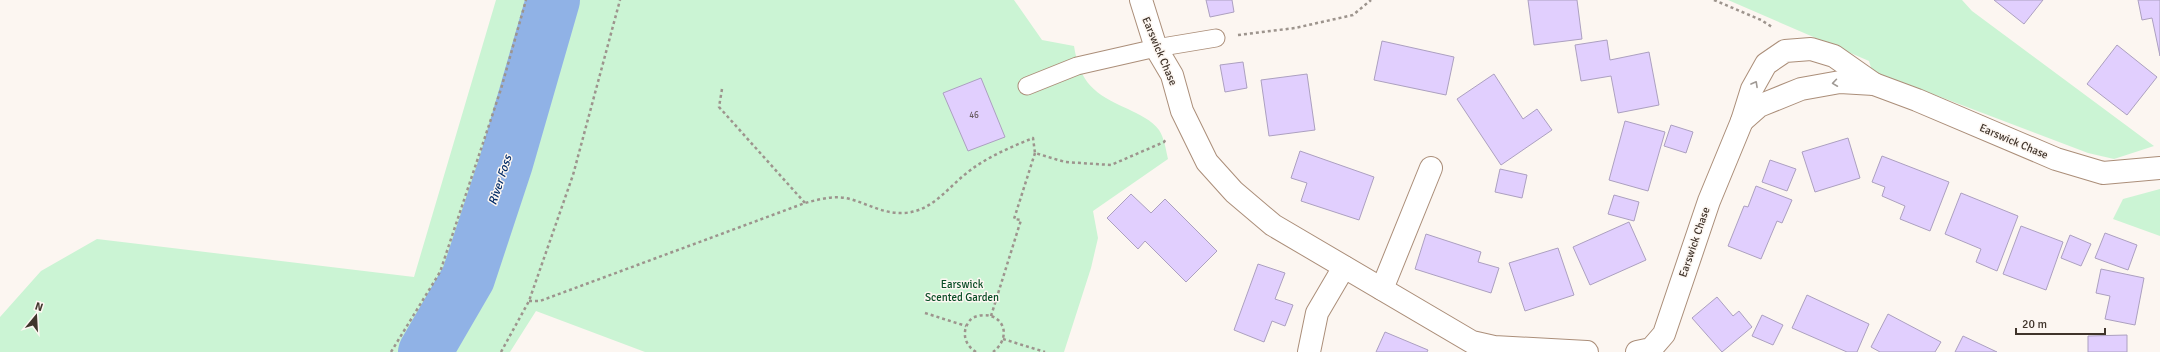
<svg xmlns="http://www.w3.org/2000/svg" width="2160" height="352" font-family="Signika,sans-serif">
  <style>
    .green { fill: #cbf4d4 }
    .lines { fill: none; stroke-linecap: round; stroke-linejoin: round }
    .stream { stroke: #90b2e6; stroke-width: 9 }
    .river { stroke: #90b2e6; stroke-width: 54 }
    .building { fill: #e1cffe; stroke: #aca0c0 }
    .service-casing { stroke: #ab8e79; stroke-width: 19 }
    .minor-casing { stroke: #ab8e79; stroke-width: 24 }
    .path { stroke: #9d948d; stroke-width: 2.5; stroke-dasharray: 3 3; stroke-linecap: butt }
    .service { stroke: #fff; stroke-width: 17 }
    .minor { stroke: #fff; stroke-width: 22 }
    .oneway { stroke: #a09a95 }
    .labels { text-anchor: middle; stroke-width: 3; stroke-linejoin: round; paint-order: stroke }
    .number-label { font-size: 9px; fill: #685b60 }
    .street-label { font-size: 11px; fill: #40342b; stroke: #fcf6f1 }
    .park-label { font-size: 11px; fill: #0a4d26; stroke: #fcf6f1 }
    .water-label { font-size: 12px; font-style: italic; fill: #032c68; stroke: #fcf6f1 }
  </style>
  <rect width="100%" height="100%" fill="#fcf6f1"/>
  <!-- green -->
  <g class="green">
    <polygon points="496,0 535,0 480,180 447,276 403,352 0,352 0,317 41,271 97,239 414,277"/>
    <path d="M574,0H1014L1042,40L1074,46C1080,83 1094,94 1128,109C1138,114 1152,120 1159,130C1164,137 1166,150 1168,159L1093,211L1098,238L1091,268L1064,352H645L536,311L510,352H441L482,287L530,152Z"/>
    <polygon points="1728,0 1962,0 1972,11 2154,146 2114,159 2088,153 1872,71 1869,61"/>
    <polygon points="2160,189 2160,236 2113,219 2123,199"/>
  </g>
  <g class="lines">
    <!-- stream -->
    <polyline class="stream" points="468,278 480,283"/>
    <!-- river -->
    <polyline class="river" points="425,352 468,278 506,163 553,0"/>
  </g>
  <!-- building -->
  <g class="building">
    <polygon points="1206,0 1232,0 1234,12 1210,17"/>
    <polygon points="1528,0 1577,0 1582,39 1534,45"/>
    <polygon points="1994,0 2043,0 2024,24"/>
    <polygon points="2138,0 2160,0 2160,56 2152,18 2142,20"/>
    <polygon points="1607,40 1610,60 1649,52 1659,105 1618,113 1611,76 1581,81 1575,45"/>
    <polygon points="1382,41 1454,57 1446,95 1374,80"/>
    <polygon points="2117,45 2157,77 2127,115 2087,84"/>
    <polygon points="1243,62 1247,88 1225,92 1220,65"/>
    <polygon points="1307,74 1315,130 1269,136 1261,80"/>
    <polygon points="1494,74 1523,119 1537,109 1552,130 1501,165 1457,99"/>
    <polygon points="981,78 1005,137 968,151 943,93"/>
    <polygon points="1625,121 1665,132 1648,191 1609,180"/>
    <polygon points="1671,125 1693,132 1686,153 1664,146"/>
    <polygon points="1848,138 1860,178 1815,192 1802,152"/>
    <polygon points="1300,151 1374,177 1359,220 1301,201 1307,183 1291,178"/>
    <polygon points="1882,156 1949,182 1930,231 1900,219 1905,206 1882,196 1885,187 1872,182"/>
    <polygon points="1770,160 1796,169 1787,191 1762,182"/>
    <polygon points="1500,169 1527,175 1522,198 1495,192"/>
    <polygon points="1756,186 1792,200 1782,223 1777,221 1761,259 1728,246 1744,206 1748,207"/>
    <polygon points="1961,193 2018,216 1997,271 1976,262 1981,249 1945,234"/>
    <polygon points="1131,194 1151,213 1165,199 1217,251 1186,282 1145,241 1138,249 1107,218"/>
    <polygon points="1614,195 1639,202 1634,221 1608,214"/>
    <polygon points="1629,222 1646,260 1590,285 1573,247"/>
    <polygon points="2021,226 2063,242 2046,290 2003,274"/>
    <polygon points="2105,233 2137,245 2128,270 2095,258"/>
    <polygon points="1426,234 1481,252 1478,262 1499,268 1491,293 1415,269"/>
    <polygon points="2070,235 2091,244 2081,266 2061,258"/>
    <polygon points="1558,248 1574,295 1525,311 1509,263"/>
    <polygon points="1258,264 1285,273 1275,299 1293,305 1285,326 1272,321 1264,342 1234,330"/>
    <polygon points="2101,269 2144,278 2135,325 2105,319 2110,296 2096,293"/>
    <polygon points="1807,295 1869,324 1857,352 1847,352 1792,328"/>
    <polygon points="1717,297 1733,316 1739,311 1752,327 1722,352 1692,318"/>
    <polygon points="1888,314 1941,342 1935,352 1880,352 1871,347"/>
    <polygon points="1762,315 1783,325 1773,345 1752,336"/>
    <polygon points="1385,332 1428,350 1427,352 1376,352"/>
    <polygon points="2127,335 2127,352 2088,352 2088,336"/>
    <polygon points="1963,336 1997,352 1955,352"/>
  </g>
  <g class="lines">
    <!-- service casing -->
    <g class="service-casing">
      <polyline id="service" points="1027,86 1077,66 1156,48 1216,38"/>
    </g>
    <!-- minor casing -->
    <g class="minor-casing">
      <g id="minor">
        <polyline points="1141,0 1156,48 1172,75 1182,111 1207,162 1234,192 1273,225 1472,342 1494,347 1587,352"/>
        <polyline points="1742,121 1759,106 1801,89 1840,82 1874,84 1917,100 2056,159 2103,173 2160,168"/>
        <polyline points="1382,289 1431,168"/>
        <polyline points="1309,352 1317,313 1344,267"/>
        <polyline points="1637,352 1651,349 1664,334 1709,201 1742,121 1752,89 1766,64 1785,51 1811,49 1834,56 1874,84"/>
      </g>
    </g>
    <!-- path -->
    <g class="path">
      <polyline points="1714,0 1761,20 1772,27"/>
      <polyline points="1238,35 1295,28 1353,15 1371,0"/>
      <polyline points="722,89 719,107 805,203"/>
      <path d="M529,301H540L805,203C820,199 835,195 850,199C868,204 884,214 903,213C932,212 947,188 968,172C987,157 1011,147 1033,138L1035,153L1065,162L1111,165L1164,142L1166,139"/>
      <polyline points="925,313 966,326"/>
      <polyline points="991,316 1021,220 1014,219 1035,153"/>
      <polyline points="1003,339 1045,352"/>
      <polyline points="391,352 440,272 501,89 526,0"/>
      <polyline points="501,352 529,301 573,175 620,0"/>
      <path d="M976,352C963,344 961,329 972,318C999,306 1016,334 993,352"/>
    </g>
    <!-- service -->
    <use href="#service" class="service"/>
    <!-- minor -->
    <use href="#minor" class="minor"/>
  </g>
  <!-- one-way arrows -->
  <defs><path id="oneway-chevron" d="M-2-3.5L2.5 0L-2 3.5" fill="none" stroke-width="1.6" stroke-linecap="round" stroke-linejoin="round"/></defs>
  <g class="oneway">
    <use href="#oneway-chevron" transform="translate(1835 83) rotate(172)"/>
    <use href="#oneway-chevron" transform="translate(1755 84) rotate(-61)"/>
  </g>
  <g class="labels">
    <!-- number labels -->
    <g class="number-label">
      <text x="974" y="118">46</text>
    </g>
    <!-- street labels -->
    <g class="street-label">
      <text transform="translate(1160 51) rotate(67)" y="4">Earswick Chase</text>
      <text transform="translate(2014 141) rotate(23)" y="4">Earswick Chase</text>
      <text transform="translate(1694 242) rotate(-71)" y="4">Earswick Chase</text>
    </g>
    <!-- park labels -->
    <g class="park-label">
      <text x="962" y="288">Earswick<tspan x="962" dy="13">Scented Garden</tspan></text>
    </g>
    <!-- water labels -->
    <g class="water-label">
      <text transform="translate(500 180) rotate(-72)" y="4">River Foss</text>
    </g>
  </g>
  <!-- north arrow -->
  <g transform="translate(36 316) rotate(18)" stroke="#fcf6f1" stroke-width="3" paint-order="stroke">
  <path d="M0-3L7 15L0 10L-7 15Z" fill="#40342b"/>
  <text y="-6" font-size="11" font-weight="bold" text-anchor="middle" fill="#40342b">N</text>
  </g>
  <!-- scale -->
  <path d="M2016 328v6h89v-6" fill="none" stroke="#40342b" stroke-width="2"/>
  <text x="2022" y="328" font-size="12" fill="#40342b" stroke="#fcf6f1" stroke-width="3" paint-order="stroke">20 m</text>
</svg>
